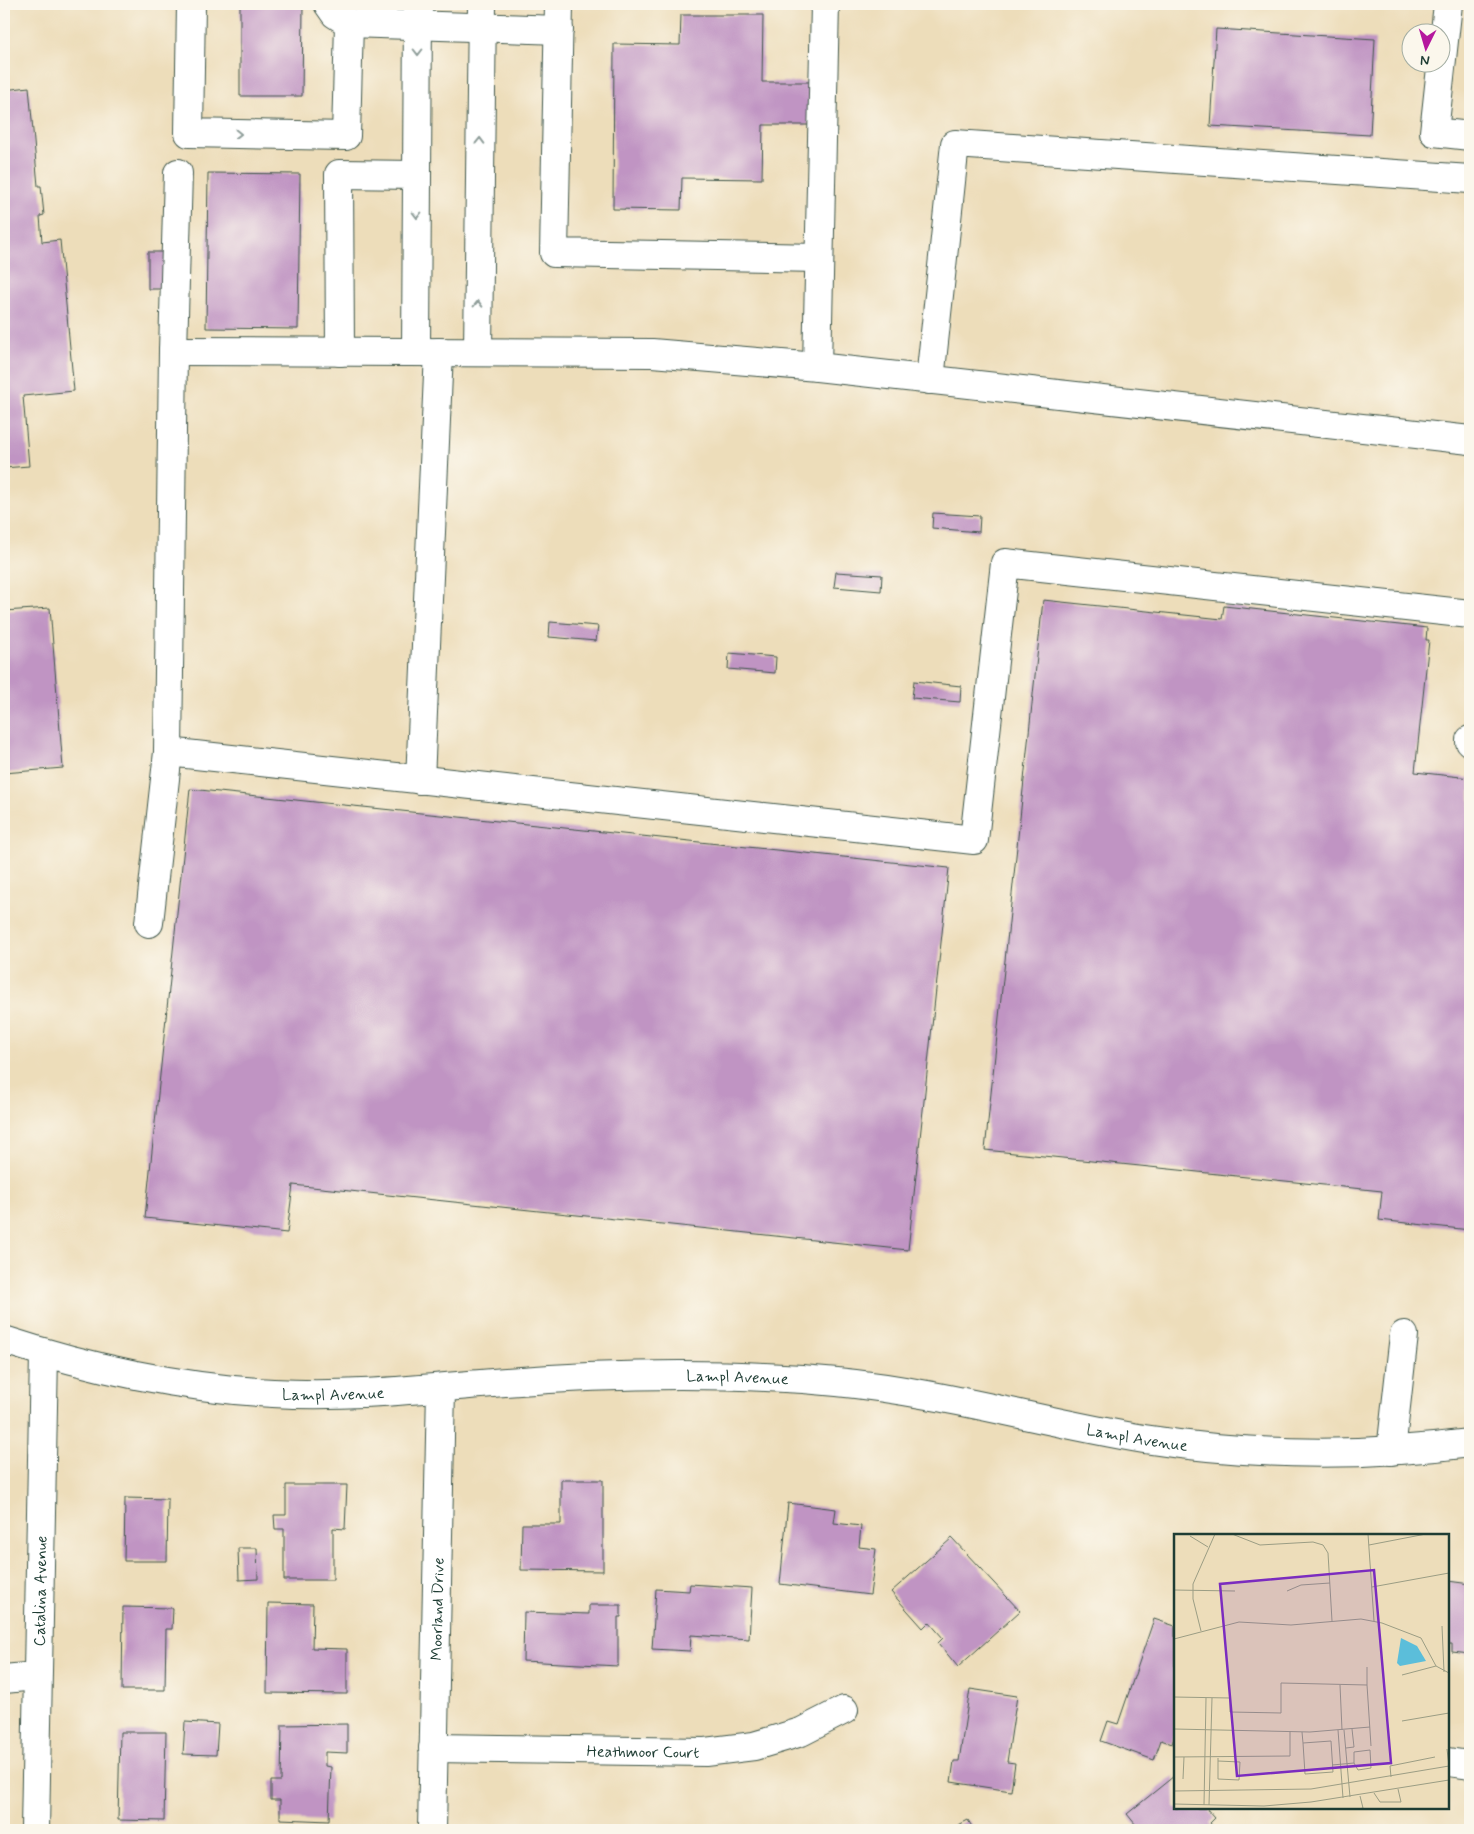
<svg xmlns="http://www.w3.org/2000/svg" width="1474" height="1834" font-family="Mynerve,sans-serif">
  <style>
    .building { fill: #c094c3 }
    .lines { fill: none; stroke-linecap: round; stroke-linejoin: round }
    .minor-casing { stroke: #3e5548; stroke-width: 30 }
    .minor { stroke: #fff; stroke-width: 28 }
    .oneway { stroke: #8f9e9a }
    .labels { text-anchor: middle; stroke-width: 5; stroke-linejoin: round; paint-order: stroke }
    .street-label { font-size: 16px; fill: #1f3d34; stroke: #fbf7ec }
    .inset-road { fill: none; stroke: #9b9d84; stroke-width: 1 }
    .view { fill: #7b2cbf; fill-opacity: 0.15; stroke: #7b2cbf; stroke-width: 2.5 }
    .inset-edge { fill: none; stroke: #1f3d34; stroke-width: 2.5 }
  </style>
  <rect width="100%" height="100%" fill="#fbf7ec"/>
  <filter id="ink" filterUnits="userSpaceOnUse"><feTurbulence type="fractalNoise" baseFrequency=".02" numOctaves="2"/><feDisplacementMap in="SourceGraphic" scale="10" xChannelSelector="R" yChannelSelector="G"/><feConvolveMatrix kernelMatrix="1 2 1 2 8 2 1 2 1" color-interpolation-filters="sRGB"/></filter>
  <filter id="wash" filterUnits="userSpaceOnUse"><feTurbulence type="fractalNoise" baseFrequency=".0096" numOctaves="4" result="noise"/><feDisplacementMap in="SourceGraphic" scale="20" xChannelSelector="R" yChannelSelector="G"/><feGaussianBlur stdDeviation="1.12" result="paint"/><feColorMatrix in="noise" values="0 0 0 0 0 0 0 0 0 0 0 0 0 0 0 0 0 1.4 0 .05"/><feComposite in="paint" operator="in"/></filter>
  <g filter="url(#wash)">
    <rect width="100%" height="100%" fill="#edddba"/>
    <g id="blocks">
      <!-- building -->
      <g class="building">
        <polygon points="240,5 303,5 302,96 240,96"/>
        <polygon points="681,15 763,15 762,82 810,82 809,125 763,125 762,179 682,178 681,210 613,209 614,44 680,45"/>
        <polygon points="1216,29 1375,39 1370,135 1210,126"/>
        <polygon points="29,87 38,186 41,186 44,215 40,216 42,242 60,240 74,391 23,396 29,466 4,468 4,90"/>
        <polygon points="208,173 300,174 298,329 206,328"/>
        <polygon points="148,252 167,252 166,289 148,289"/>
        <polygon points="933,513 980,516 979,532 932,528"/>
        <polygon points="836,572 882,575 881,591 834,587"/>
        <polygon points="1043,600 1222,619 1224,606 1427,628 1426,640 1429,640 1415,772 1470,778 1470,1230 1379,1220 1382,1191 985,1150"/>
        <polygon points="50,608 63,768 4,773 4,611"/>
        <polygon points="550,622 598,626 596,641 549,637"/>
        <polygon points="729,653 776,657 775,673 728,669"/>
        <polygon points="914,681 961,686 960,702 912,698"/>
        <polygon points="190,789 949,868 908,1250 293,1185 287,1233 145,1218"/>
        <polygon points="561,1480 603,1480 603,1571 521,1570 522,1524 561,1524"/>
        <polygon points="286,1485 347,1485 345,1529 333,1528 333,1580 284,1580 284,1529 275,1529 274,1515 286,1515"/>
        <polygon points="125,1498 168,1499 167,1561 124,1561"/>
        <polygon points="788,1503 836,1509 834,1523 861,1526 859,1547 876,1549 870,1595 780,1584"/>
        <polygon points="952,1538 1020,1611 958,1667 938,1643 943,1638 929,1622 923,1628 891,1592"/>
        <polygon points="238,1548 257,1548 258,1579 239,1580"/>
        <polygon points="1448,1581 1470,1584 1470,1654 1452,1652 1452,1644 1448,1644"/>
        <polygon points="690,1584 752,1588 749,1639 691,1635 690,1651 652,1649 656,1589 689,1591"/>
        <polygon points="268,1603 313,1604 312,1648 347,1649 347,1694 267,1693"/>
        <polygon points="589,1605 621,1605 621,1617 618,1617 618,1666 523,1661 524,1612 589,1614"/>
        <polygon points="123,1607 173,1608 172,1629 166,1629 165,1690 122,1690"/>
        <polygon points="1154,1619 1175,1626 1175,1734 1172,1744 1161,1740 1154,1760 1101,1741 1108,1721 1118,1724"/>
        <polygon points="970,1689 1017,1696 1007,1762 1015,1763 1011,1791 951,1782 954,1761 959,1761"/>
        <polygon points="185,1722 218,1724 216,1755 183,1754"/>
        <polygon points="347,1724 347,1753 325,1752 325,1766 331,1767 329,1821 280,1819 280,1800 271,1800 271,1781 281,1781 282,1725"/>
        <polygon points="120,1732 166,1732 164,1821 118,1820"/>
        <polygon points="1174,1776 1175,1808 1206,1808 1215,1818 1210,1823 1216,1830 1140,1830 1127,1814"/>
        <polygon points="968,1820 974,1830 949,1830"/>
      </g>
    </g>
  </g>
  <g filter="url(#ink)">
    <use href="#blocks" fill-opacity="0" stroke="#3e5548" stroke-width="1"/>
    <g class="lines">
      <!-- minor casing -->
      <g class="minor-casing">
        <g id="minor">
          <polyline points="191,4 189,133 346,136 349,23 559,30"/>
          <polyline points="328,4 335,14 349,23"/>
          <polyline points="559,4 554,253 819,258"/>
          <polyline points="1448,4 1434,132 1470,136"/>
          <polyline points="173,351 652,353 817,367 1470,440"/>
          <polyline points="340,352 339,174 417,175"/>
          <polyline points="416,352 418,4"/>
          <polyline points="478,352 482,4"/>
          <polyline points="817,367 825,4"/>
          <polyline points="930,380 955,144 1470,179"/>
          <polyline points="1470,740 1470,742"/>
          <polyline points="168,752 173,351 178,173"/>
          <polyline points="420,780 439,352"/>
          <polyline points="149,923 168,752 974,840 1005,563 1470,614"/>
          <path id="s1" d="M4,1340C90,1368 183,1388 273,1393C343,1397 412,1390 481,1384C599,1374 720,1371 837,1382C941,1392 1042,1422 1144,1439C1253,1456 1362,1457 1470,1443"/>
          <polyline points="1391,1451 1404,1335"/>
          <polyline points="4,1679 36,1676"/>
          <path id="s2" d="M433,1748L705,1752L754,1746L801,1732L844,1710"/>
          <polyline points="1448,1762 1470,1765"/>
          <path id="s3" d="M35,1830L44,1354"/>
          <path id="s4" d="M432,1830L441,1388"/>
        </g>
      </g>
      <!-- minor -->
      <use href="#minor" class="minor"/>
    </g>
    <!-- one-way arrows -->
    <defs><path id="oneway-chevron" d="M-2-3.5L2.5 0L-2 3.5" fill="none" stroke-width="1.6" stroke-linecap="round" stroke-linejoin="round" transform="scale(1.25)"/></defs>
    <g class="oneway">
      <use href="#oneway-chevron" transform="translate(418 52) rotate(90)"/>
      <use href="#oneway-chevron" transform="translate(238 134) rotate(1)"/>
      <use href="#oneway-chevron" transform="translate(480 141) rotate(-89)"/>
      <use href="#oneway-chevron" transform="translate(417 215) rotate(90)"/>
      <use href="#oneway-chevron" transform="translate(478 304) rotate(-89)"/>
    </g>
  </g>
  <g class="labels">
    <!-- street labels -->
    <g class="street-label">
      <text dy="6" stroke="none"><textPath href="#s1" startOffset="740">Lampl Avenue</textPath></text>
      <text dy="6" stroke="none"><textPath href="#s1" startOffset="335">Lampl Avenue</textPath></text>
      <text dy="6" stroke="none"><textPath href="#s1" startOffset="1145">Lampl Avenue</textPath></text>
      <text dy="6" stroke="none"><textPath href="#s3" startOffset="239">Catalina Avenue</textPath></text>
      <text dy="6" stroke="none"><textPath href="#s4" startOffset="221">Moorland Drive</textPath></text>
      <text dy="6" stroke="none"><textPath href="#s2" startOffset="210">Heathmoor Court</textPath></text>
    </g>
  </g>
  <!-- overview -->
  <g transform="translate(1174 1534)">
    <rect width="275" height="275" fill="#edddba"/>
    <path d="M227,104L243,112L252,127L226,132L223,129Z" fill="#5bbeda"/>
    <path class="inset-road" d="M58,0L86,11L139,8L149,11L154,19L158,87M194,0L200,87M16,2L34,13M195,11L252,0M198,53L275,39M0,56L61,57M113,57L127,51L156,49M268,92L270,138M27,97L19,65V50L41,0M0,105L65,88L117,91L187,85L208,89L247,104L262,132L275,139M228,141L262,132M166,151L168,196M193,151L197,212M0,163L56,164V178L107,179V149L193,151V133M228,187L275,179M0,195L136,198L196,193M164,196L169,264M170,196L176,263M128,198L129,209L131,240L159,238L157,207L129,209M172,214L180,213L178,195M273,215L275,232M0,223L116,222V197M44,227L66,228L65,246L44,245V224M158,231L180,229V218L196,216L197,234L184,236L180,229M217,243L216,232L261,223M9,245L10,223M0,257L137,255L275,232M200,259L206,268H227L224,255M0,270L90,272L137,268L275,246M30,271L32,164M35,271L38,164M185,275L189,274L186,262"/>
    <path class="view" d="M200,36L217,229L63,242L46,50Z"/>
    <rect width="275" height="275" class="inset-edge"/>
  </g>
  <!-- margin -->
  <rect width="1474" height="1834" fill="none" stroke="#fbf7ec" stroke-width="20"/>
  <!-- north arrow -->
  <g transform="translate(1426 48) rotate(185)"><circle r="24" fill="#fbf7ec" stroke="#a3ada2"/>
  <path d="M0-4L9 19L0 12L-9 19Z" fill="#b5179e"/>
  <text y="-8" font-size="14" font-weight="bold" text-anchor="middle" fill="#1f3d34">N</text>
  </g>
</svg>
